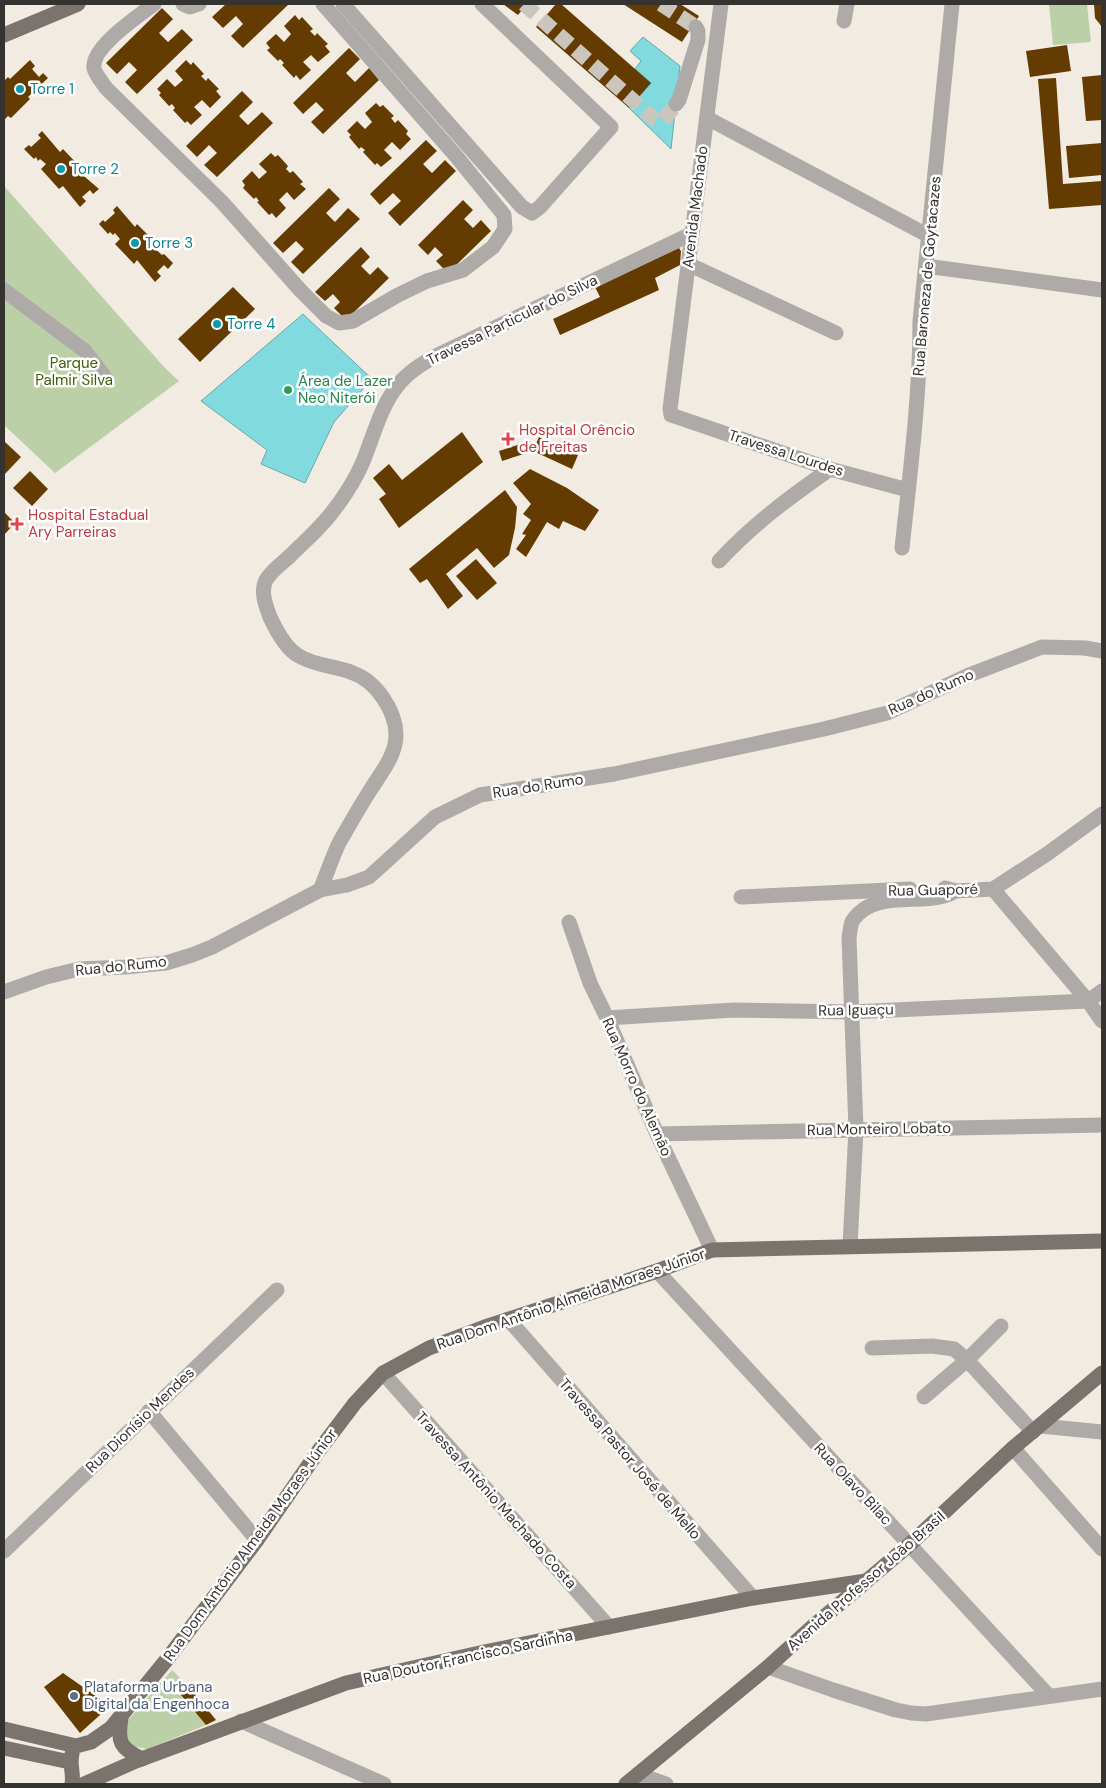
<svg xmlns="http://www.w3.org/2000/svg" width="1106" height="1788" font-family="'DM Sans',sans-serif">
  <style>
    .green { fill: #bcd0a8 }
    .water { fill: #80dade; stroke: #6aa8aa }
    .building { fill: #643b00 }
    .lines { fill: none; stroke-linecap: round; stroke-linejoin: round }
    .minor-tunnel { stroke: #cbc6bd; stroke-width: 15; stroke-dasharray: 15 8; stroke-linecap: butt }
    .minor { stroke: #aeaaa7; stroke-width: 15 }
    .major { stroke: #7b736e; stroke-width: 15 }
    .culture-dot { fill: #0f9aa8; stroke: #fff; stroke-width: 2 }
    .leisure-dot { fill: #2e9e5b; stroke: #fff; stroke-width: 2 }
    .health-dot { fill: #e0444e; stroke: #fff; stroke-width: 2 }
    .service-dot { fill: #5c6f8a; stroke: #fff; stroke-width: 2 }
    .labels { text-anchor: middle; stroke-width: 5; stroke-linejoin: round; paint-order: stroke }
    .culture-label { font-size: 15px; fill: #0d838f; stroke: #fff; text-anchor: start }
    .street-label { font-size: 15px; fill: #35332f; stroke: #fff }
    .park-label { font-size: 15px; fill: #3d5e03; stroke: #fff }
    .leisure-label { font-size: 15px; fill: #27864d; stroke: #fff; text-anchor: start }
    .health-label { font-size: 15px; fill: #be3a42; stroke: #fff; text-anchor: start }
    .service-label { font-size: 15px; fill: #4e5e75; stroke: #fff; text-anchor: start }
  </style>
  <rect width="100%" height="100%" fill="#f1ebe1"/>
  <!-- green -->
  <g class="green">
    <polygon points="1049,4 1087,4 1091,42 1053,45"/>
    <polygon points="4,186 164,367 179,381 55,473 4,425"/>
    <polygon points="172,1670 190,1688 181,1695 206,1725 147,1749 132,1746 123,1734 128,1720"/>
  </g>
  <!-- water -->
  <g class="water">
    <polygon points="643,37 680,66 671,149 629,108 651,83 635,69 641,61 630,51"/>
    <polygon points="303,314 372,379 334,422 305,483 261,464 267,450 201,401"/>
  </g>
  <!-- building -->
  <g class="building">
    <polygon points="226,4 289,4 243,48 231,36 243,24 236,16 223,28 212,17"/>
    <polygon points="503,4 527,4 518,15"/>
    <polygon points="556,4 561,4 651,83 629,108 536,27"/>
    <polygon points="623,4 680,4 699,16 682,42"/>
    <polygon points="1094,4 1102,4 1102,27 1095,18"/>
    <polygon points="162,8 173,19 159,33 168,42 182,29 193,40 137,94 125,82 137,70 129,62 117,74 106,63"/>
    <polygon points="295,15 299,20 302,17 313,29 310,31 315,36 317,33 328,44 325,46 330,52 318,62 311,55 303,62 311,70 300,80 296,75 294,78 282,65 284,63 280,59 278,61 267,50 270,48 266,43 276,34 284,42 291,34 284,26"/>
    <polygon points="1067,45 1071,71 1030,77 1026,51"/>
    <polygon points="349,48 360,59 346,73 355,82 369,68 379,80 323,134 311,122 324,110 316,102 303,114 293,103"/>
    <polygon points="30,60 35,66 32,69 39,77 43,73 48,78 28,97 30,99 11,118 8,116 4,120 4,81 8,77 10,79"/>
    <polygon points="186,60 191,65 193,62 204,74 201,76 206,81 208,78 219,89 216,91 221,97 210,108 202,100 194,107 202,115 191,125 187,121 185,123 173,110 175,108 172,104 169,106 159,95 161,93 157,89 167,79 175,87 183,80 175,71"/>
    <polygon points="1102,75 1102,120 1086,121 1082,77"/>
    <polygon points="1056,78 1063,184 1102,181 1102,205 1049,209 1038,79"/>
    <polygon points="242,91 253,102 239,116 248,125 262,112 273,123 217,177 204,165 217,153 209,145 197,157 186,146"/>
    <polygon points="376,103 380,107 383,105 394,116 391,118 395,123 398,120 408,131 406,134 411,139 400,150 392,142 384,150 392,158 381,167 377,163 375,165 363,152 365,150 361,147 359,149 349,137 351,135 347,131 357,121 365,129 372,122 365,113"/>
    <polygon points="42,131 60,152 63,149 81,168 78,171 99,189 93,194 90,190 82,197 86,201 80,207 63,186 59,189 41,169 46,164 40,159 38,161 36,157 34,159 24,149 29,145 31,147 41,138 38,135"/>
    <polygon points="426,140 437,151 423,164 432,173 445,160 456,171 400,226 388,213 401,201 393,193 380,205 370,194"/>
    <polygon points="1102,143 1102,175 1069,178 1066,146"/>
    <polygon points="271,153 275,157 278,155 288,166 286,169 290,173 293,171 303,182 300,184 306,189 294,200 287,192 279,200 286,208 276,218 272,213 269,215 257,202 259,201 256,197 254,199 243,188 245,185 242,181 252,171 259,179 267,172 259,164"/>
    <polygon points="329,188 340,199 326,213 335,222 348,208 360,219 303,274 291,262 304,249 296,241 283,253 273,243"/>
    <polygon points="463,200 473,210 464,219 473,228 481,220 491,231 448,273 436,261 443,255 435,247 428,255 418,245"/>
    <polygon points="117,206 135,227 137,224 156,243 152,246 162,255 164,254 173,263 168,269 164,265 157,272 161,276 155,282 137,260 134,264 115,244 120,239 115,233 113,235 110,232 108,234 99,224 103,220 105,222 115,213 113,210"/>
    <polygon points="361,247 370,257 361,266 370,275 378,267 389,278 346,320 334,308 340,302 333,294 325,301 315,292"/>
    <polygon points="679,248 681,251 680,265 655,278 659,290 560,335 553,319 600,297 595,287"/>
    <polygon points="233,287 255,309 200,362 178,339"/>
    <polygon points="462,432 483,462 399,528 379,499 386,494 373,478 389,464 402,480"/>
    <polygon points="539,437 578,455 572,469 533,451 502,461 499,451 530,441 533,451"/>
    <polygon points="4,441 21,457 4,475"/>
    <polygon points="530,469 567,488 599,510 585,531 563,521 559,529 547,522 526,557 516,549 526,535 522,534 531,520 523,514 531,504 513,483"/>
    <polygon points="30,471 48,489 32,506 13,488"/>
    <polygon points="505,490 517,507 515,528 509,555 494,568 477,548 446,574 463,596 448,609 427,579 420,583 409,569"/>
    <polygon points="4,512 15,523 4,535"/>
    <polygon points="476,559 497,583 477,600 456,576"/>
    <polygon points="63,1673 110,1706 80,1733 44,1687"/>
    <polygon points="190,1688 216,1720 206,1725 181,1695"/>
  </g>
  <g class="lines">
    <!-- minor-tunnel -->
    <g class="minor-tunnel">
      <polyline points="524,4 654,119 658,121 663,121 676,104"/>
      <polyline points="661,4 696,27"/>
    </g>
    <!-- minor -->
    <g class="minor">
      <path d="M154,4C139,16 91,47 94,68C95,74 102,82 106,88L222,202L301,291L326,316L339,323L353,321L398,295L427,281L463,270L493,247L505,229L504,215L456,156L323,4"/>
      <polyline points="183,4 190,7 199,4"/>
      <polyline points="343,4 522,207 532,213 540,207 611,127 482,4"/>
      <polyline points="721,4 670,409 671,415 830,469 908,490"/>
      <polyline points="844,21 847,4"/>
      <polyline points="676,104 679,100 698,40 698,31 696,27"/>
      <polyline points="707,118 929,236"/>
      <polyline points="688,264 836,333"/>
      <polyline points="926,266 1102,290"/>
      <polyline points="4,290 85,351 107,380"/>
      <path d="M902,548C910,473 920,397 920,321L952,4"/>
      <path d="M719,561C752,525 790,497 830,469"/>
      <polyline points="945,888 955,891 993,889 1047,854 1102,814"/>
      <polyline points="993,889 1088,1001 1102,1021"/>
      <path d="M320,890C327,874 332,857 340,841C350,824 360,806 371,789C381,773 396,755 396,735C396,711 376,681 353,673C336,666 315,666 299,656C286,649 276,630 270,617C266,606 260,592 266,580C272,570 282,563 290,556C303,543 318,530 330,515C342,500 354,482 362,464C373,438 380,407 398,385C409,371 424,362 440,354L691,234"/>
      <polyline points="741,897 910,889"/>
      <polyline points="569,922 590,983 607,1018 657,1134 712,1250"/>
      <polyline points="4,992 46,977 79,969 125,967 166,963 192,955 212,947 320,890 347,885 369,877 435,817 480,795 614,774 824,729 887,713 969,675 1042,647 1085,648 1102,651"/>
      <polyline points="607,1018 734,1010 851,1012 1088,1001 1102,991"/>
      <polyline points="657,1134 1102,1125"/>
      <path d="M850,1246L856,1129L849,938C850,933 850,924 853,920C872,891 917,904 944,896C948,895 952,893 955,891"/>
      <polyline points="657,1271 1049,1696"/>
      <polyline points="508,1319 753,1598"/>
      <polyline points="872,1348 932,1346 954,1349 967,1360 1033,1432"/>
      <polyline points="383,1373 609,1627"/>
      <polyline points="924,1397 967,1360 1001,1326"/>
      <polyline points="149,1411 257,1540"/>
      <polyline points="1041,1426 1102,1432"/>
      <polyline points="1013,1448 1102,1549"/>
      <polyline points="4,1551 277,1290"/>
      <polyline points="768,1667 833,1690 896,1710 911,1713 926,1714 1102,1689"/>
      <polyline points="241,1721 384,1784"/>
      <polyline points="638,1774 666,1784"/>
    </g>
    <!-- major -->
    <g class="major">
      <polyline points="4,35 78,4"/>
      <path d="M121,1718C117,1742 120,1748 142,1759"/>
      <polyline points="4,1729 76,1746 91,1742 111,1728 168,1658 257,1540 317,1453 355,1403 383,1373 429,1348 485,1327 657,1271 712,1250 1102,1241"/>
      <polyline points="4,1748 70,1762"/>
      <path d="M72,1784C74,1772 69,1765 72,1754"/>
      <polyline points="84,1784 136,1761 346,1683 484,1652 753,1598 866,1581"/>
      <polyline points="626,1784 768,1667 811,1628 909,1545 1013,1448 1102,1373"/>
    </g>
  </g>
  <!-- markers -->
  <g class="culture-dot">
    <circle cx="20" cy="89" r="5"/>
    <circle cx="61" cy="169" r="5"/>
    <circle cx="135" cy="243" r="5"/>
    <circle cx="217" cy="324" r="5"/>
  </g>
  <circle class="leisure-dot" cx="288" cy="390" r="5"/>
  <g class="health-dot">
    <path d="M505.5 431.5h5v5h5v5h-5v5h-5v-5h-5v-5h5z"/>
    <path d="M14.5 516.5h5v5h5v5h-5v5h-5v-5h-5v-5h5z"/>
  </g>
  <circle class="service-dot" cx="74" cy="1696" r="5"/>
  <g class="labels">
    <!-- culture labels -->
    <g class="culture-label">
      <text x="30" y="94">Torre 1</text>
      <text x="71" y="174">Torre 2</text>
      <text x="145" y="248">Torre 3</text>
      <text x="227" y="329">Torre 4</text>
    </g>
    <!-- street labels -->
    <g class="street-label">
      <text transform="translate(695 207) rotate(-83)" y="5">Avenida Machado</text>
      <text transform="translate(927 276) rotate(-85)" y="5">Rua Baroneza de Goytacazes</text>
      <text transform="translate(512 320) rotate(-26)" y="5">Travessa Particular do Silva</text>
      <text transform="translate(786 453) rotate(18)" y="5">Travessa Lourdes</text>
      <text transform="translate(931 692) rotate(-24)" y="5">Rua do Rumo</text>
      <text transform="translate(538 786) rotate(-9)" y="5">Rua do Rumo</text>
      <text transform="translate(933 890) rotate(-1)" y="5">Rua Guaporé</text>
      <text transform="translate(121 966) rotate(-6)" y="5">Rua do Rumo</text>
      <text transform="translate(856 1010) rotate(-1)" y="5">Rua Iguaçu</text>
      <text transform="translate(637 1087) rotate(66)" y="5">Rua Morro do Alemão</text>
      <text transform="translate(879 1129) rotate(-1)" y="5">Rua Monteiro Lobato</text>
      <text transform="translate(571 1299) rotate(-19)" y="5">Rua Dom Antônio Almeida Moraes Júnior</text>
      <text transform="translate(140 1420) rotate(-44)" y="5">Rua Dionísio Mendes</text>
      <text transform="translate(630 1459) rotate(49)" y="5">Travessa Pastor José de Mello</text>
      <text transform="translate(853 1484) rotate(47)" y="5">Rua Olavo Bilac</text>
      <text transform="translate(496 1500) rotate(48)" y="5">Travessa Antônio Machado Costa</text>
      <text transform="translate(250 1545) rotate(-54)" y="5">Rua Dom Antônio Almeida Moraes Júnior</text>
      <text transform="translate(866 1581) rotate(-41)" y="5">Avenida Professor João Brasil</text>
      <text transform="translate(468 1657) rotate(-12)" y="5">Rua Doutor Francisco Sardinha</text>
    </g>
    <!-- park labels -->
    <g class="park-label">
      <text x="74" y="368">Parque<tspan x="74" dy="17">Palmir Silva</tspan></text>
    </g>
    <!-- leisure labels -->
    <g class="leisure-label">
      <text x="298" y="386">Área de Lazer<tspan x="298" dy="17">Neo Niterói</tspan></text>
    </g>
    <!-- health labels -->
    <g class="health-label">
      <text x="519" y="435">Hospital Orêncio<tspan x="519" dy="17">de Freitas</tspan></text>
      <text x="28" y="520">Hospital Estadual<tspan x="28" dy="17">Ary Parreiras</tspan></text>
    </g>
    <!-- service labels -->
    <g class="service-label">
      <text x="84" y="1692">Plataforma Urbana<tspan x="84" dy="17">Digital da Engenhoca</tspan></text>
    </g>
  </g>
  <!-- border -->
  <rect width="1106" height="1788" fill="none" stroke="#35332f" stroke-width="10"/>
</svg>
